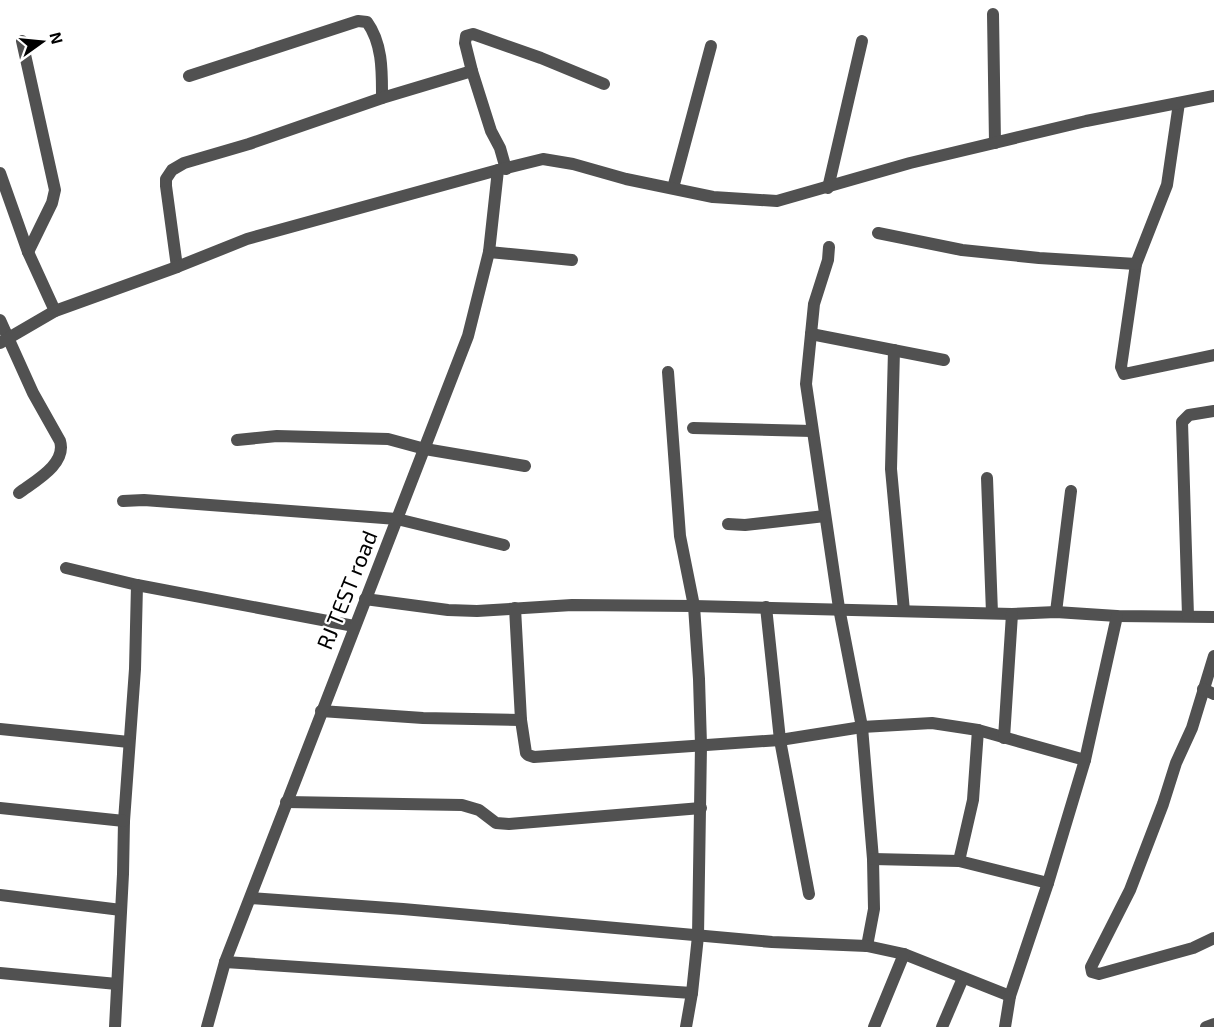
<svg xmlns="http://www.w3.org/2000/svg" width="1214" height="1027" font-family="'Exo 2',sans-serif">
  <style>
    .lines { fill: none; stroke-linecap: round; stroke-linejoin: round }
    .minor { stroke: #515151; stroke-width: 12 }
    .labels { text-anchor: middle; stroke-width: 4.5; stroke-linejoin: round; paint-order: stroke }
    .street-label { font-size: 22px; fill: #000; stroke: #fff }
  </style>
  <rect width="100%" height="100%" fill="#fff"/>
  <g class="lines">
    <!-- minor -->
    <g class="minor">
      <polyline points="993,14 995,143"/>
      <polyline points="22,41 55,190 52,203 28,252"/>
      <path d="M189,76L358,21L367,22C383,44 382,73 382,98"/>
      <polyline points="1179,103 1167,185 1136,264 1121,367 1124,374 1214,355"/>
      <polyline points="506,169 500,148 491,131 472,71 465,43 466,36 473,34 541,58 604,84"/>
      <polyline points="0,173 28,252 55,311"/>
      <polyline points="673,188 711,46"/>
      <polyline points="828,188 862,41"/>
      <polyline points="878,233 962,250 1039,258 1136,264"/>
      <polyline points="829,247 828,260 814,304 806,384 839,608 862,727 873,859 874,909 867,946"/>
      <polyline points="489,252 572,260"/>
      <polyline points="177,267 166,186 166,179 172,170 184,163 249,144 382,98 472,71"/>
      <path d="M0,320L33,393L60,441C67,464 35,481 19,493"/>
      <polyline points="811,334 944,360"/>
      <polyline points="0,343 55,311 177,267 247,239 498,170"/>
      <polyline points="894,350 891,469 904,611"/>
      <polyline points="668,372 680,536 694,606 699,679 701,745 698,936 692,993 686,1027"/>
      <polyline points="693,428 812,431"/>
      <polyline points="237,440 277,436 388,439 425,449 525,466"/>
      <polyline points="987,478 992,613"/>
      <polyline points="123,501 144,500 397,519 504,545"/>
      <polyline points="728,524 745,525 825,516"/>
      <polyline points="66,568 137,585 135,669 124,821 123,874 115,1027"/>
      <polyline points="137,585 354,626"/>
      <polyline points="365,599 448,610 477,611 572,605 694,606 1012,614 1056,612 1117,616 1214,617"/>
      <polyline points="766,607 780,740 809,894"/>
      <polyline points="515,608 521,720 526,753 528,755 534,757 780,740 862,727 932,723 978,730 1085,760"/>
      <polyline points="1056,612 1071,491"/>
      <polyline points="1188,616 1182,422 1189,415 1214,411"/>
      <polyline points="1214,656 1192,728 1176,763 1163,804 1130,890 1091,967 1092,972 1099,974 1193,948 1214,938"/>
      <polyline points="1203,689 1214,694"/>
      <polyline points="321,711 423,718 521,720"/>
      <polyline points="0,729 129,742"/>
      <polyline points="1004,738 1012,614"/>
      <polyline points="286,802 462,805 479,810 496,823 509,824 701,808"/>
      <polyline points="0,808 124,821"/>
      <polyline points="873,859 959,861 1048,883"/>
      <polyline points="959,861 973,800 978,730"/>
      <polyline points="0,895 121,910"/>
      <polyline points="251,898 403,909 772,942 867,946 904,954 1010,996"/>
      <polyline points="225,962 692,993"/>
      <polyline points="0,973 117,984"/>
      <polyline points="207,1027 225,962 468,336 489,252 498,170 543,159 573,164 626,179 713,197 777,201 910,163 1086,121 1214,96"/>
      <polyline points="874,1027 904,954"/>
      <polyline points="942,1027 963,978"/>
      <polyline points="1005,1027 1010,996 1048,883 1085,760 1117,616"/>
      <polyline points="1206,1027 1214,1024"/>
    </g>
  </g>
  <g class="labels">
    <!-- street labels -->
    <g class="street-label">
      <text transform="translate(347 590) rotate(-68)" y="8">RJ TEST road</text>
    </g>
  </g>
  <!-- north arrow -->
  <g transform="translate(42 42) rotate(75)" stroke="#ffffff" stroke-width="4.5" paint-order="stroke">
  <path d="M0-4.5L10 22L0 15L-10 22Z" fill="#000000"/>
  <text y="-9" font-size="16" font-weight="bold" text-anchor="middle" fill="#000000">N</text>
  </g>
</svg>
